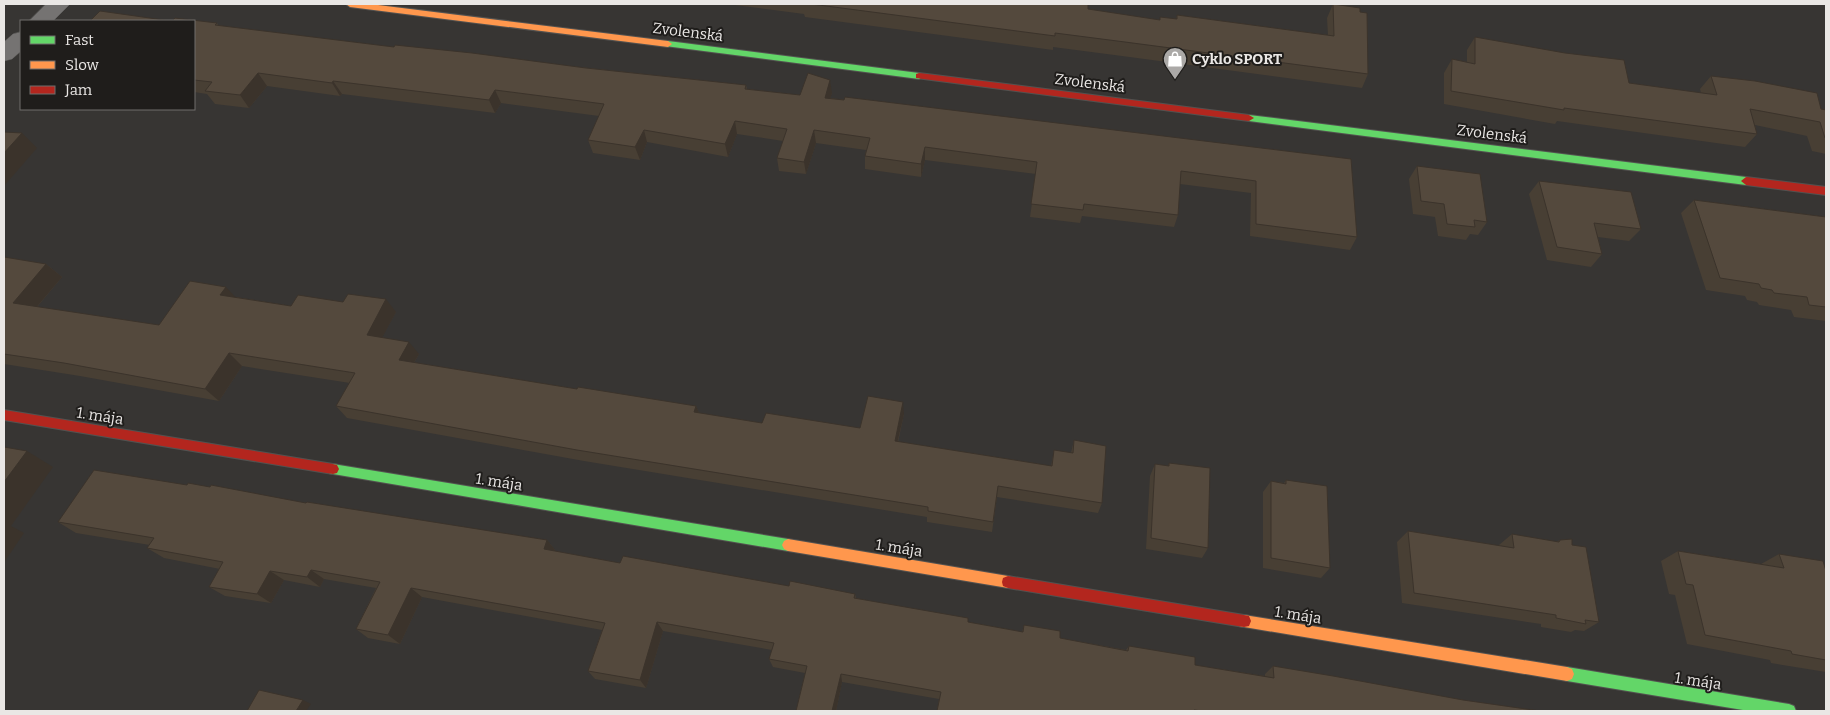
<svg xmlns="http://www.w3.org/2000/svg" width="1830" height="715" font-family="Bitter,serif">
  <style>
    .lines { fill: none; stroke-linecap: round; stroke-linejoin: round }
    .street-casing { stroke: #535250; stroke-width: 1 }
    .fast-casing { stroke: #535250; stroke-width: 2 }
    .slow-casing { stroke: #535250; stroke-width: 2 }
    .jam-casing { stroke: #535250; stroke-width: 2 }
    .street { fill: #757372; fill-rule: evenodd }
    .fast { fill: #63d668; fill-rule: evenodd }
    .slow { fill: #ff974d; fill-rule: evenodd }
    .jam { fill: #b3261e; fill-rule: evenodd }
    .wall { fill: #483f34 }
    .shaded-wall { fill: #3b332b }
    .building { fill: #54493d; stroke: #3b332b }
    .labels { text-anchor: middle; stroke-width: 4; stroke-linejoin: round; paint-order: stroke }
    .street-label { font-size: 15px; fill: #eae7e5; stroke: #1f1d1b }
    .poi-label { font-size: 15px; font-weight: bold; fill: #eae7e5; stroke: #1f1d1b; text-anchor: start }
  </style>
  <rect width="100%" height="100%" fill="#373533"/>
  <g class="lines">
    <!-- street casing -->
    <g class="street-casing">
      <g id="street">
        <polygon points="46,4 70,4 53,21 29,21"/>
        <polygon points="21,32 21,51 12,59 4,61 4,42 13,34"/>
      </g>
    </g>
    <!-- fast casing -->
    <g class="fast-casing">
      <g id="fast">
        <polygon points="668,41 919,73 924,76 919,79 665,46 664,44"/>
        <polygon points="1249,115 1746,177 1751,181 1746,185 1249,121 1244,118"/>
        <polygon points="333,464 788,539 792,541 794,545 792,549 788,551 333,474 329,473 327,469 329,465"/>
        <polygon points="1567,667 1789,704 1794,706 1796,711 1749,711 1567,681 1562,679 1560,674 1562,669"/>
      </g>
    </g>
    <!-- slow casing -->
    <g class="slow-casing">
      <g id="slow">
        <polygon points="346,4 370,4 668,41 672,44 668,47 350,7"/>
        <polygon points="788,539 1008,576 1013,578 1014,582 1013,586 1008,588 788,551 784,549 782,545 784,541"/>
        <polygon points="1244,615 1567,667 1572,669 1574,674 1572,679 1567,681 1244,627 1239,626 1237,621 1239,616"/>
      </g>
    </g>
    <!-- jam casing -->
    <g class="jam-casing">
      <g id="jam">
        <polygon points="919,73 1249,115 1254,118 1249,121 916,78 916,74"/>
        <polygon points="1746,177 1826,187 1826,195 1746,185 1741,181"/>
        <polygon points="4,410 333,464 337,465 339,469 337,473 333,474 4,420"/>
        <polygon points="1008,576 1244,615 1249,616 1251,621 1249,626 1244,627 1008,588 1003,586 1002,582 1003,578"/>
      </g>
    </g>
    <!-- street -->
    <use href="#street" class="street"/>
    <!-- fast -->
    <use href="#fast" class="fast"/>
    <!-- slow -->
    <use href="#slow" class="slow"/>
    <!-- jam -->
    <use href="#jam" class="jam"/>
  </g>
  <!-- wall -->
  <g class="wall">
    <polygon points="727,4 1088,4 1088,9 1160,20 1160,17 1176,19 1177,15 1328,35 1327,18 1333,4 1368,74 1362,88 1122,56 1053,47 1053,50 805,17 804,14"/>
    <polygon points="194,21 217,23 219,26 394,47 746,85 747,89 800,95 832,93 830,98 1351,159 1357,237 1350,250 1250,236 1251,193 1180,184 1178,215 1174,227 1082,216 1080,223 1030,217 1036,174 925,160 921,177 865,169 865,156 866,150 816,143 806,174 779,171 777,158 783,141 737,134 728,157 647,142 640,160 593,153 588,140 599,116 501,103 495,113 342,94 340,96 267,86 249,108 215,104 207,94 194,92"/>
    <polygon points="1475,37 1629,83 1701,93 1700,89 1711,76 1826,110 1826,154 1812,151 1807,136 1755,125 1757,134 1745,147 1557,121 1555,124 1444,104 1444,73 1452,59 1467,62 1467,50"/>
    <polygon points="1417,166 1487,222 1478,235 1470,234 1466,240 1438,236 1435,217 1413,214 1409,179"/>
    <polygon points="1539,181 1641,229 1629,241 1598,237 1602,254 1591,267 1547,260 1529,194"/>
    <polygon points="1694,200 1826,217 1826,321 1794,317 1791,310 1759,305 1757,302 1747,300 1745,296 1706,290 1681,213"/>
    <polygon points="4,257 46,264 62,277 37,307 159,325 236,297 291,306 396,312 382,337 419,354 414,363 577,389 696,406 699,413 762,423 860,428 904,414 898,442 1051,466 1054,450 1071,453 1074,440 1102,503 1098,513 997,497 992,532 927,522 927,517 584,461 347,418 336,406 350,383 242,366 219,401 80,376 4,364"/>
    <polygon points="1169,463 1208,548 1202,558 1146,549 1150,476 1155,464 1168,466"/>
    <polygon points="1286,480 1330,568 1321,578 1263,568 1263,492 1271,481 1284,483"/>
    <polygon points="306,503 547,540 555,550 555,551 620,563 789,586 855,594 856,598 968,622 1022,632 1024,625 1060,638 1126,650 1129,646 1195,665 1265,676 1265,674 1273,666 1463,700 1540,711 937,711 939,699 842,682 836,711 796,711 805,673 773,667 769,659 772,650 663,631 646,688 595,679 588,671 602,630 422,597 400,644 368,638 356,629 376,588 324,579 320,587 284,580 271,603 225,596 209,587 220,569 164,558 147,548 150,545 76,533 58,522"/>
    <polygon points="1408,531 1499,546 1499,545 1512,534 1556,542 1560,540 1572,545 1599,622 1584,631 1575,630 1571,632 1541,627 1541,624 1402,603 1397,542"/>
    <polygon points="1678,551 1761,564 1779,554 1826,571 1826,672 1771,663 1770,660 1687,644 1675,595 1669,594 1661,561"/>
  </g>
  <!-- shaded-wall -->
  <g class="shaded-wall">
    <polygon points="258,73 267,86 249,108 240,95"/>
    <polygon points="830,80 832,93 826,111 825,98"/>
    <polygon points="333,81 342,94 340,96 332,83"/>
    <polygon points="495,90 501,103 495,113 489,100"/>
    <polygon points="735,121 737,134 728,157 725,144"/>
    <polygon points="644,130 647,142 640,160 635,147"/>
    <polygon points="814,130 816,143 806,174 804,162"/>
    <polygon points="22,133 37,148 4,186 4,153"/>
    <polygon points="925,147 925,160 921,177 921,164"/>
    <polygon points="46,264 62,277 29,316 13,303"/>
    <polygon points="226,287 238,300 220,295"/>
    <polygon points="386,299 396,312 377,347 367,335"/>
    <polygon points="409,342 419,354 408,373 399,360"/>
    <polygon points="229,353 242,366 219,401 205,389"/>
    <polygon points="903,402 904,414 895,452 895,441"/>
    <polygon points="696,406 701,417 694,412"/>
    <polygon points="27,451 53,467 11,526 24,533 5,561 4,560 4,482"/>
    <polygon points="547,540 555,550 552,559 544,549"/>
    <polygon points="311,570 324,579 320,587 307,577"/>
    <polygon points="270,571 284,580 271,603 257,594"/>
    <polygon points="411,588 422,597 400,644 388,635"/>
    <polygon points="657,622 663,631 646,688 640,680"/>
    <polygon points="841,674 842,682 836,711 832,711"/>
    <polygon points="303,700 311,704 306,711 296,711"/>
  </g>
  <!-- building -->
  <g class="building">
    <polygon points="811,4 1088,4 1088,9 1160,20 1160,17 1177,19 1177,15 1334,36 1333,4 1360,8 1360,12 1367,13 1368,74 1125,42 1055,33 1055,36"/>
    <polygon points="100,11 171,21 90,21"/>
    <polygon points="175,18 217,23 215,25 394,47 395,45 472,53 586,68 746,85 745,89 800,95 808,73 830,80 825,98 844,100 845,97 1351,159 1357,237 1256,224 1256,181 1181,171 1178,215 1084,204 1083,210 1031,204 1037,162 925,147 921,164 865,156 870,138 814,130 804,162 777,158 787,129 735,121 725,144 644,130 635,147 588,140 604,104 495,90 489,100 333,81 332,83 258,73 240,95 205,91 212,82 194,80 194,21 172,21"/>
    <polygon points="1475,37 1565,53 1624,60 1629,83 1717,95 1711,76 1755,81 1817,93 1821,109 1826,110 1826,138 1825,138 1820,122 1750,109 1757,134 1564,108 1564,110 1451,91 1452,59 1475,64"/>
    <polygon points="4,132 22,133 4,153"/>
    <polygon points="1417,166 1480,174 1487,222 1474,220 1475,227 1447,224 1444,204 1421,201"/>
    <polygon points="1539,181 1631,192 1641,229 1594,223 1602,254 1557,247"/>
    <polygon points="1694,200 1826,217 1826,307 1809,305 1807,297 1774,293 1772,290 1761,288 1759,284 1720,278"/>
    <polygon points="4,257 46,264 13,303 159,325 190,281 226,287 220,295 291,306 298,295 343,302 348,294 386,299 367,335 409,342 399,360 577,389 578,387 696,406 694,412 762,423 766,413 860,428 868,396 903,402 895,441 1052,466 1054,450 1073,453 1074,440 1106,446 1102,503 998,486 993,522 928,511 928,507 577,450 336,406 355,373 229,353 205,389 64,363 4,354"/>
    <polygon points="4,447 27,451 4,482"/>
    <polygon points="1169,463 1210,468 1208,548 1151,538 1155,464 1169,466"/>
    <polygon points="94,470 187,485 188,483 210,487 211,485 306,503 307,502 547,540 544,549 620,563 623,556 789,586 790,581 855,594 854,598 968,618 968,622 1023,632 1024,625 1060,631 1060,638 1128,651 1129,646 1195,657 1195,665 1274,678 1273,666 1333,676 1463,700 1540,711 1202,711 1194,710 1194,711 937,711 941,692 841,674 832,711 796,711 807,666 769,659 774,643 657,622 640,680 588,671 605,623 411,588 388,635 356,629 380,582 311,570 307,577 270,571 257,594 209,587 223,562 147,548 154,538 58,522"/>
    <polygon points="1286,480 1327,486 1330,568 1271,558 1271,481 1286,484"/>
    <polygon points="1408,531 1514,548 1512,534 1559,542 1560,540 1572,539 1572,545 1586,547 1599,622 1585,620 1586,624 1556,618 1556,615 1414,593"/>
    <polygon points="1678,551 1784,568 1779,554 1823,561 1826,571 1826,660 1792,654 1791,651 1705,635 1693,585 1686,584"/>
    <polygon points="259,690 303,700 296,711 247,711"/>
  </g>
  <!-- icons -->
  <defs>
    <g id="shop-pin" transform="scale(1.25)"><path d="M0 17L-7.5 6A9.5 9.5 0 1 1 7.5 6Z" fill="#aba9a7" stroke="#1f1d1b"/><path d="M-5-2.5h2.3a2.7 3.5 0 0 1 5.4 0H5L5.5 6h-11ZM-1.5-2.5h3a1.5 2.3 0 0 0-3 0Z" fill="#fff"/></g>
  </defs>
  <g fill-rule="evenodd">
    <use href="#shop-pin" x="1175" y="59"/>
  </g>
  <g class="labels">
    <!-- street labels -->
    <g class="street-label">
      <text transform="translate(688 32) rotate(7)" y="5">Zvolenská</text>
      <text transform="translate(1090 83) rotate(7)" y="5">Zvolenská</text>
      <text transform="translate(1492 134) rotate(7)" y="5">Zvolenská</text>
      <text transform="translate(100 416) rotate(9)" y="5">1. mája</text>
      <text transform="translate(499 482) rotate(9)" y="5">1. mája</text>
      <text transform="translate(899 548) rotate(9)" y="5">1. mája</text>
      <text transform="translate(1298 615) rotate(9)" y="5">1. mája</text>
      <text transform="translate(1698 681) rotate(9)" y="5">1. mája</text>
    </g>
    <!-- poi labels -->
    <g class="poi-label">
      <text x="1192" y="64">Cyklo SPORT</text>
    </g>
  </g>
  <!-- border -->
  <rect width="1830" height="715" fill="none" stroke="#eae7e5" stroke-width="10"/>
  <!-- legend -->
  <rect x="20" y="20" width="175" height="90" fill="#1f1d1b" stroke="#706e6c"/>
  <rect x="30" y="36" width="25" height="8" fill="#63d668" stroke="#706e6c"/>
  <text x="65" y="45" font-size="15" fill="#eae7e5">Fast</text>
  <rect x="30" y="61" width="25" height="8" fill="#ff974d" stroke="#706e6c"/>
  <text x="65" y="70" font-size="15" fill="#eae7e5">Slow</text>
  <rect x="30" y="86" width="25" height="8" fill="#b3261e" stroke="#706e6c"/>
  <text x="65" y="95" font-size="15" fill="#eae7e5">Jam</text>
</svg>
